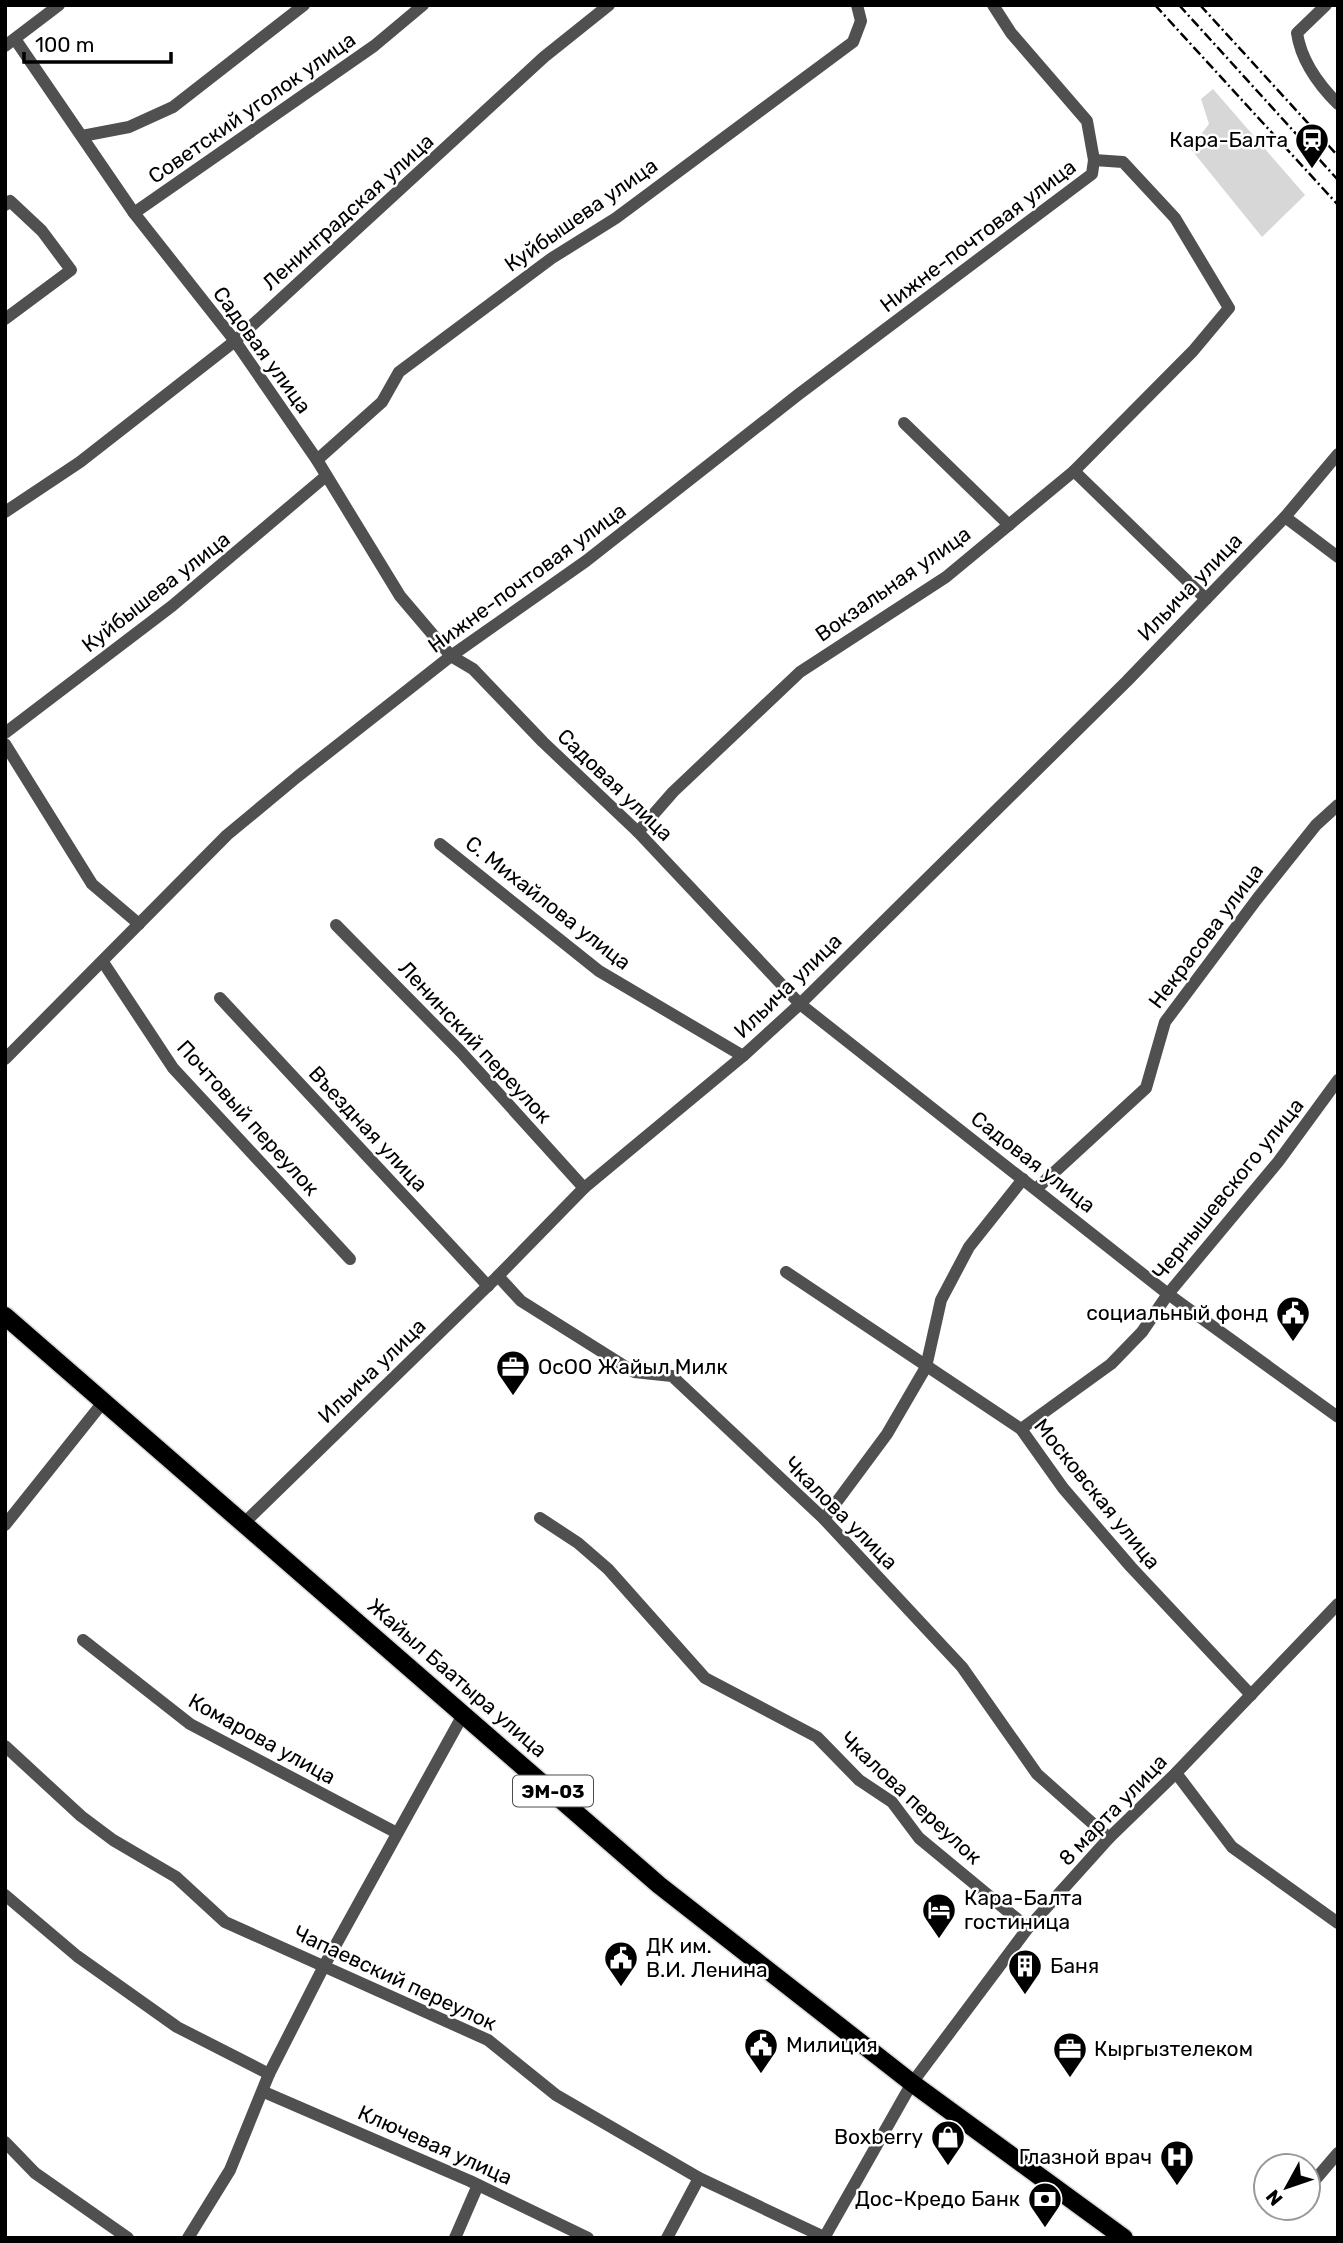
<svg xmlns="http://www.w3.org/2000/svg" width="1343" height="2243" font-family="Rubik,sans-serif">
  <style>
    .green { fill: #d7d7d7 }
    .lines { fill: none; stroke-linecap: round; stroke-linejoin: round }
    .highway-casing { stroke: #dbdbdb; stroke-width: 21 }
    .minor { stroke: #505050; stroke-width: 12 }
    .highway { stroke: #000; stroke-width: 18 }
    .rail { stroke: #000; stroke-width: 2.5; stroke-dasharray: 10 3.5 2 3.5; stroke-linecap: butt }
    .labels { text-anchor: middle; stroke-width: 5; stroke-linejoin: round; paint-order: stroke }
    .shield { fill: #fff; stroke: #4c4c4c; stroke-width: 2 }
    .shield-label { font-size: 19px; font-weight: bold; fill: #000 }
    .street-label { font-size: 21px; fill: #000; stroke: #fff }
    .poi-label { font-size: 21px; fill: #000; stroke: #fff; text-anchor: start }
  </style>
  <rect width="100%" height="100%" fill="#fff"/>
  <!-- green -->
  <polygon class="green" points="1213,89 1305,195 1262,237 1190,148 1209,124 1201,99"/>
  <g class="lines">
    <!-- highway casing -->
    <g class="highway-casing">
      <polyline id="highway" points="5,1316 659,1885 912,2083 1124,2238"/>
    </g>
    <!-- minor -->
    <g class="minor">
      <path d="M1326,5L1297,33C1301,60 1319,85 1338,104"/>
      <polyline points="15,39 134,213 235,341 317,460 400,596 451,656 473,669 543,742 638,832 800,1004 1168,1294 1338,1417"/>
      <polyline points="5,46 59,5"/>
      <polyline points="82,136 129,127 173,107 304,5"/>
      <polyline points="5,205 10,201 42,231 71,270 5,319"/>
      <polyline points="134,213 374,46 423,5"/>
      <polyline points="904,423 1009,525"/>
      <polyline points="317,460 382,402 399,372 552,258 616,218 853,42 861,21 857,5"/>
      <polyline points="1074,471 1206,599"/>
      <polyline points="5,512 80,462 235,341 544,57 609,5"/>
      <polyline points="1285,517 1338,557"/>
      <polyline points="5,733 172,606 326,476"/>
      <polyline points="5,744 92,884 139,924"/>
      <polyline points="638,832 673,792 800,672 946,577 1074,471 1193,351 1229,308 1175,218 1123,162 1094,160"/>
      <polyline points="440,844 599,971 743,1056"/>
      <polyline points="336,925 461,1052 584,1188"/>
      <polyline points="103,962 173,1068 350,1259"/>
      <polyline points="220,998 488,1286"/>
      <polyline points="5,1059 227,835 297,777 451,656 586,561 799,394 1092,174 1094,160 1087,121 1011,33 993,5"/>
      <polyline points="1036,1189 1146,1088 1165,1022 1257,899 1316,825 1338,805"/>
      <polyline points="786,1272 1021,1429 1063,1488 1131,1567 1251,1695"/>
      <polyline points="498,1276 521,1301 634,1372 672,1376 824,1519 962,1667 1037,1774 1109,1838"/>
      <polyline points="1021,1429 1111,1364 1142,1332 1168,1294 1278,1162 1338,1080"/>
      <polyline points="540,1518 578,1543 608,1569 705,1678 817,1737 859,1780 892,1802 919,1838 1028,1928"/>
      <polyline points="824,1519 887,1434 926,1367 941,1300 969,1247 1023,1179"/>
      <polyline points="244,1523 498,1276 584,1188 743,1056 800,1004 1127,681 1285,517 1338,454"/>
      <polyline points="5,1525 104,1401"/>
      <polyline points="83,1640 190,1724 397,1833"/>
      <polyline points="5,1746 81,1816 113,1840 176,1877 225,1922 488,2040 556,2095 699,2178 826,2238"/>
      <polyline points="1176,1773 1232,1847 1338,1923"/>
      <polyline points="5,1895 77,1956 177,2027 269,2074"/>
      <polyline points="264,2092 470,2181 588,2238"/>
      <polyline points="5,2142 35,2173 128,2238"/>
      <polyline points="1308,2188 1338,2153"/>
      <polyline points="188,2238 230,2170 269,2074 324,1966 464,1713"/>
      <polyline points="455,2238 478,2185"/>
      <polyline points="667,2238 699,2178"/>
      <polyline points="824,2238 912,2083 1028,1928 1109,1838 1176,1773 1338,1604"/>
    </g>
    <!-- highway -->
    <use href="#highway" class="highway"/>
    <!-- rail -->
    <g class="rail">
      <polyline points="1155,5 1338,205"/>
      <polyline points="1179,5 1338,180"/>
      <polyline points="1200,5 1338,156"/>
    </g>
  </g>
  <!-- icons -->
  <defs>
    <g id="station-pin" transform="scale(1.75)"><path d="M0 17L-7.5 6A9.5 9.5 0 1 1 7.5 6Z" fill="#000" stroke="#fff"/><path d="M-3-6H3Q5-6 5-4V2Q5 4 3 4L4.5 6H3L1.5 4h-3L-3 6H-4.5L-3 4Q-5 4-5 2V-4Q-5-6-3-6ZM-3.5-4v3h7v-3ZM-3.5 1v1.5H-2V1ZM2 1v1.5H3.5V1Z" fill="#fff"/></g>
    <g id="civic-pin" transform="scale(1.75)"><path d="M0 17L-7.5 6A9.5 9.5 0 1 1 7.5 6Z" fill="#000" stroke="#fff"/><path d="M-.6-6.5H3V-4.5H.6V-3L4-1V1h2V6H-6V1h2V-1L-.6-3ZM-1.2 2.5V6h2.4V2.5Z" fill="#fff"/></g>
    <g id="office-pin" transform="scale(1.75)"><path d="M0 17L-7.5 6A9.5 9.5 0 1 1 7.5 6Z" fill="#000" stroke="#fff"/><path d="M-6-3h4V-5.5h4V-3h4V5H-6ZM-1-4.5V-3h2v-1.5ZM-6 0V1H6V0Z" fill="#fff"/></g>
    <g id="hotel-pin" transform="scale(1.75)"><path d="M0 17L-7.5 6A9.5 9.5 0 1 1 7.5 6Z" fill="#000" stroke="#fff"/><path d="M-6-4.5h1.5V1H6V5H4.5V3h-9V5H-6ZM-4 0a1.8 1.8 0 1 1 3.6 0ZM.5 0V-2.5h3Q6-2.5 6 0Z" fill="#fff"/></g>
    <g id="building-pin" transform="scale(1.75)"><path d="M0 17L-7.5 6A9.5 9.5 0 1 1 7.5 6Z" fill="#000" stroke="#fff"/><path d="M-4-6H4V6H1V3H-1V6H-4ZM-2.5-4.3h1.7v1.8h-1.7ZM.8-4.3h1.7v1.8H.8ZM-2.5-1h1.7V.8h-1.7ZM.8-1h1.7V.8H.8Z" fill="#fff"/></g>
    <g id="shop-pin" transform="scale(1.75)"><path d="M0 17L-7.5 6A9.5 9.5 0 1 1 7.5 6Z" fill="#000" stroke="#fff"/><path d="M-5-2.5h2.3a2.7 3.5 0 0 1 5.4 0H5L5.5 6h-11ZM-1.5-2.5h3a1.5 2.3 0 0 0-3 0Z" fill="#fff"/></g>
    <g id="hospital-pin" transform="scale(1.75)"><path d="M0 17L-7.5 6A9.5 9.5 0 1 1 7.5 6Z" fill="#000" stroke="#fff"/><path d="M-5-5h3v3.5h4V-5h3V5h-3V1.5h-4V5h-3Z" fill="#fff"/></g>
    <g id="bank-pin" transform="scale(1.75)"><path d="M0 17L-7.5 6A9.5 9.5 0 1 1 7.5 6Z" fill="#000" stroke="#fff"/><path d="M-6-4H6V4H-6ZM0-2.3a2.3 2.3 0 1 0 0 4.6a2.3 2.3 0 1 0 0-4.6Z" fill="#fff"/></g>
  </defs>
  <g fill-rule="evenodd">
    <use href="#station-pin" x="1312" y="140"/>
    <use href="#civic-pin" x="1293" y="1313"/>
    <use href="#office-pin" x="513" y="1367"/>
    <use href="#hotel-pin" x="939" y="1910"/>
    <use href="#civic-pin" x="621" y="1958"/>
    <use href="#building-pin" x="1025" y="1966"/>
    <use href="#civic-pin" x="761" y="2045"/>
    <use href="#office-pin" x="1070" y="2049"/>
    <use href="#shop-pin" x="948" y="2137"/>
    <use href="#hospital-pin" x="1177" y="2157"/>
    <use href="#bank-pin" x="1045" y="2199"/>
  </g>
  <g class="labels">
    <!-- shield labels -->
    <rect class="shield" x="513" y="1775.5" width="80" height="31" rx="5"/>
    <g class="shield-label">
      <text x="553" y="1798">ЭМ-03</text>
    </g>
    <!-- street labels -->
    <g class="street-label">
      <text transform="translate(252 108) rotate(-35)" y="7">Советский уголок улица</text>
      <text transform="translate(348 212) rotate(-42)" y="7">Ленинградская улица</text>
      <text transform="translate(581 215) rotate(-35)" y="7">Куйбышева улица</text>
      <text transform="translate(978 236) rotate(-37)" y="7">Нижне-почтовая улица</text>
      <text transform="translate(262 350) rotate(54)" y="7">Садовая улица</text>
      <text transform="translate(527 578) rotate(-36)" y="7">Нижне-почтовая улица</text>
      <text transform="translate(893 584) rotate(-35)" y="7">Вокзальная улица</text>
      <text transform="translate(1190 587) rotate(-46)" y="7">Ильича улица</text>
      <text transform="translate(156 592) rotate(-38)" y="7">Куйбышева улица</text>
      <text transform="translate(615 785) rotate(44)" y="7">Садовая улица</text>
      <text transform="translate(548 903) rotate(38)" y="7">С. Михайлова улица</text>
      <text transform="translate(1206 936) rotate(-53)" y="7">Некрасова улица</text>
      <text transform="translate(788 986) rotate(-44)" y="7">Ильича улица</text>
      <text transform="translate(475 1042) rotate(47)" y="7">Ленинский переулок</text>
      <text transform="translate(248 1118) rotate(48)" y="7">Почтовый переулок</text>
      <text transform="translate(368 1129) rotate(47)" y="7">Въездная улица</text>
      <text transform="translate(1033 1162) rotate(38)" y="7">Садовая улица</text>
      <text transform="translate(1228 1189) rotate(-51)" y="7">Чернышевского улица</text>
      <text transform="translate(372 1371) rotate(-44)" y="7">Ильича улица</text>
      <text transform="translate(1097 1494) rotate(51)" y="7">Московская улица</text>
      <text transform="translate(841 1513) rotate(45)" y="7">Чкалова улица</text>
      <text transform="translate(457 1678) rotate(41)" y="7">Жайыл Баатыра улица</text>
      <text transform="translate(262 1739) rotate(29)" y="7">Комарова улица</text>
      <text transform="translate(911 1798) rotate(43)" y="7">Чкалова переулок</text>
      <text transform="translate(1113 1810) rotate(-46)" y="7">8 марта улица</text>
      <text transform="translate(395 1978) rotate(25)" y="7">Чапаевский переулок</text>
      <text transform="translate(435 2145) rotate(24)" y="7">Ключевая улица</text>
    </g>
    <!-- poi labels -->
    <g class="poi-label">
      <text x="1288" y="147" text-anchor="end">Кара-Балта</text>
      <text x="1268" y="1320" text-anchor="end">социальный фонд</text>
      <text x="538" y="1374">ОсОО Жайыл Милк</text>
      <text x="964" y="1905">Кара-Балта<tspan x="964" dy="24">гостиница</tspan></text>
      <text x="646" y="1953">ДК им.<tspan x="646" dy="24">В.И. Ленина</tspan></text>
      <text x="1050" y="1973">Баня</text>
      <text x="786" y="2052">Милиция</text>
      <text x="1094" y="2056">Кыргызтелеком</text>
      <text x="923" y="2144" text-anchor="end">Boxberry</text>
      <text x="1152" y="2164" text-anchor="end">Глазной врач</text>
      <text x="1020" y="2206" text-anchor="end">Дос-Кредо Банк</text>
    </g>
  </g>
  <!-- border -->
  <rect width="1343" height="2243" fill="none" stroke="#000000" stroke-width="14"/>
  <!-- north arrow -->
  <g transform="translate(1287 2187) rotate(230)"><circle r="33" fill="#ffffff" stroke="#999999" stroke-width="2"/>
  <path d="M0-5L12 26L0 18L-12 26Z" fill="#000000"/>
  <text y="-10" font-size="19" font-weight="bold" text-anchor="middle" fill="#000000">N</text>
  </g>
  <!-- scale -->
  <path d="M24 52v10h147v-10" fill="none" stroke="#000000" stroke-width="3.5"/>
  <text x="35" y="52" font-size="21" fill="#000000" stroke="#ffffff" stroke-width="5" paint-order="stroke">100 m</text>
</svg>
